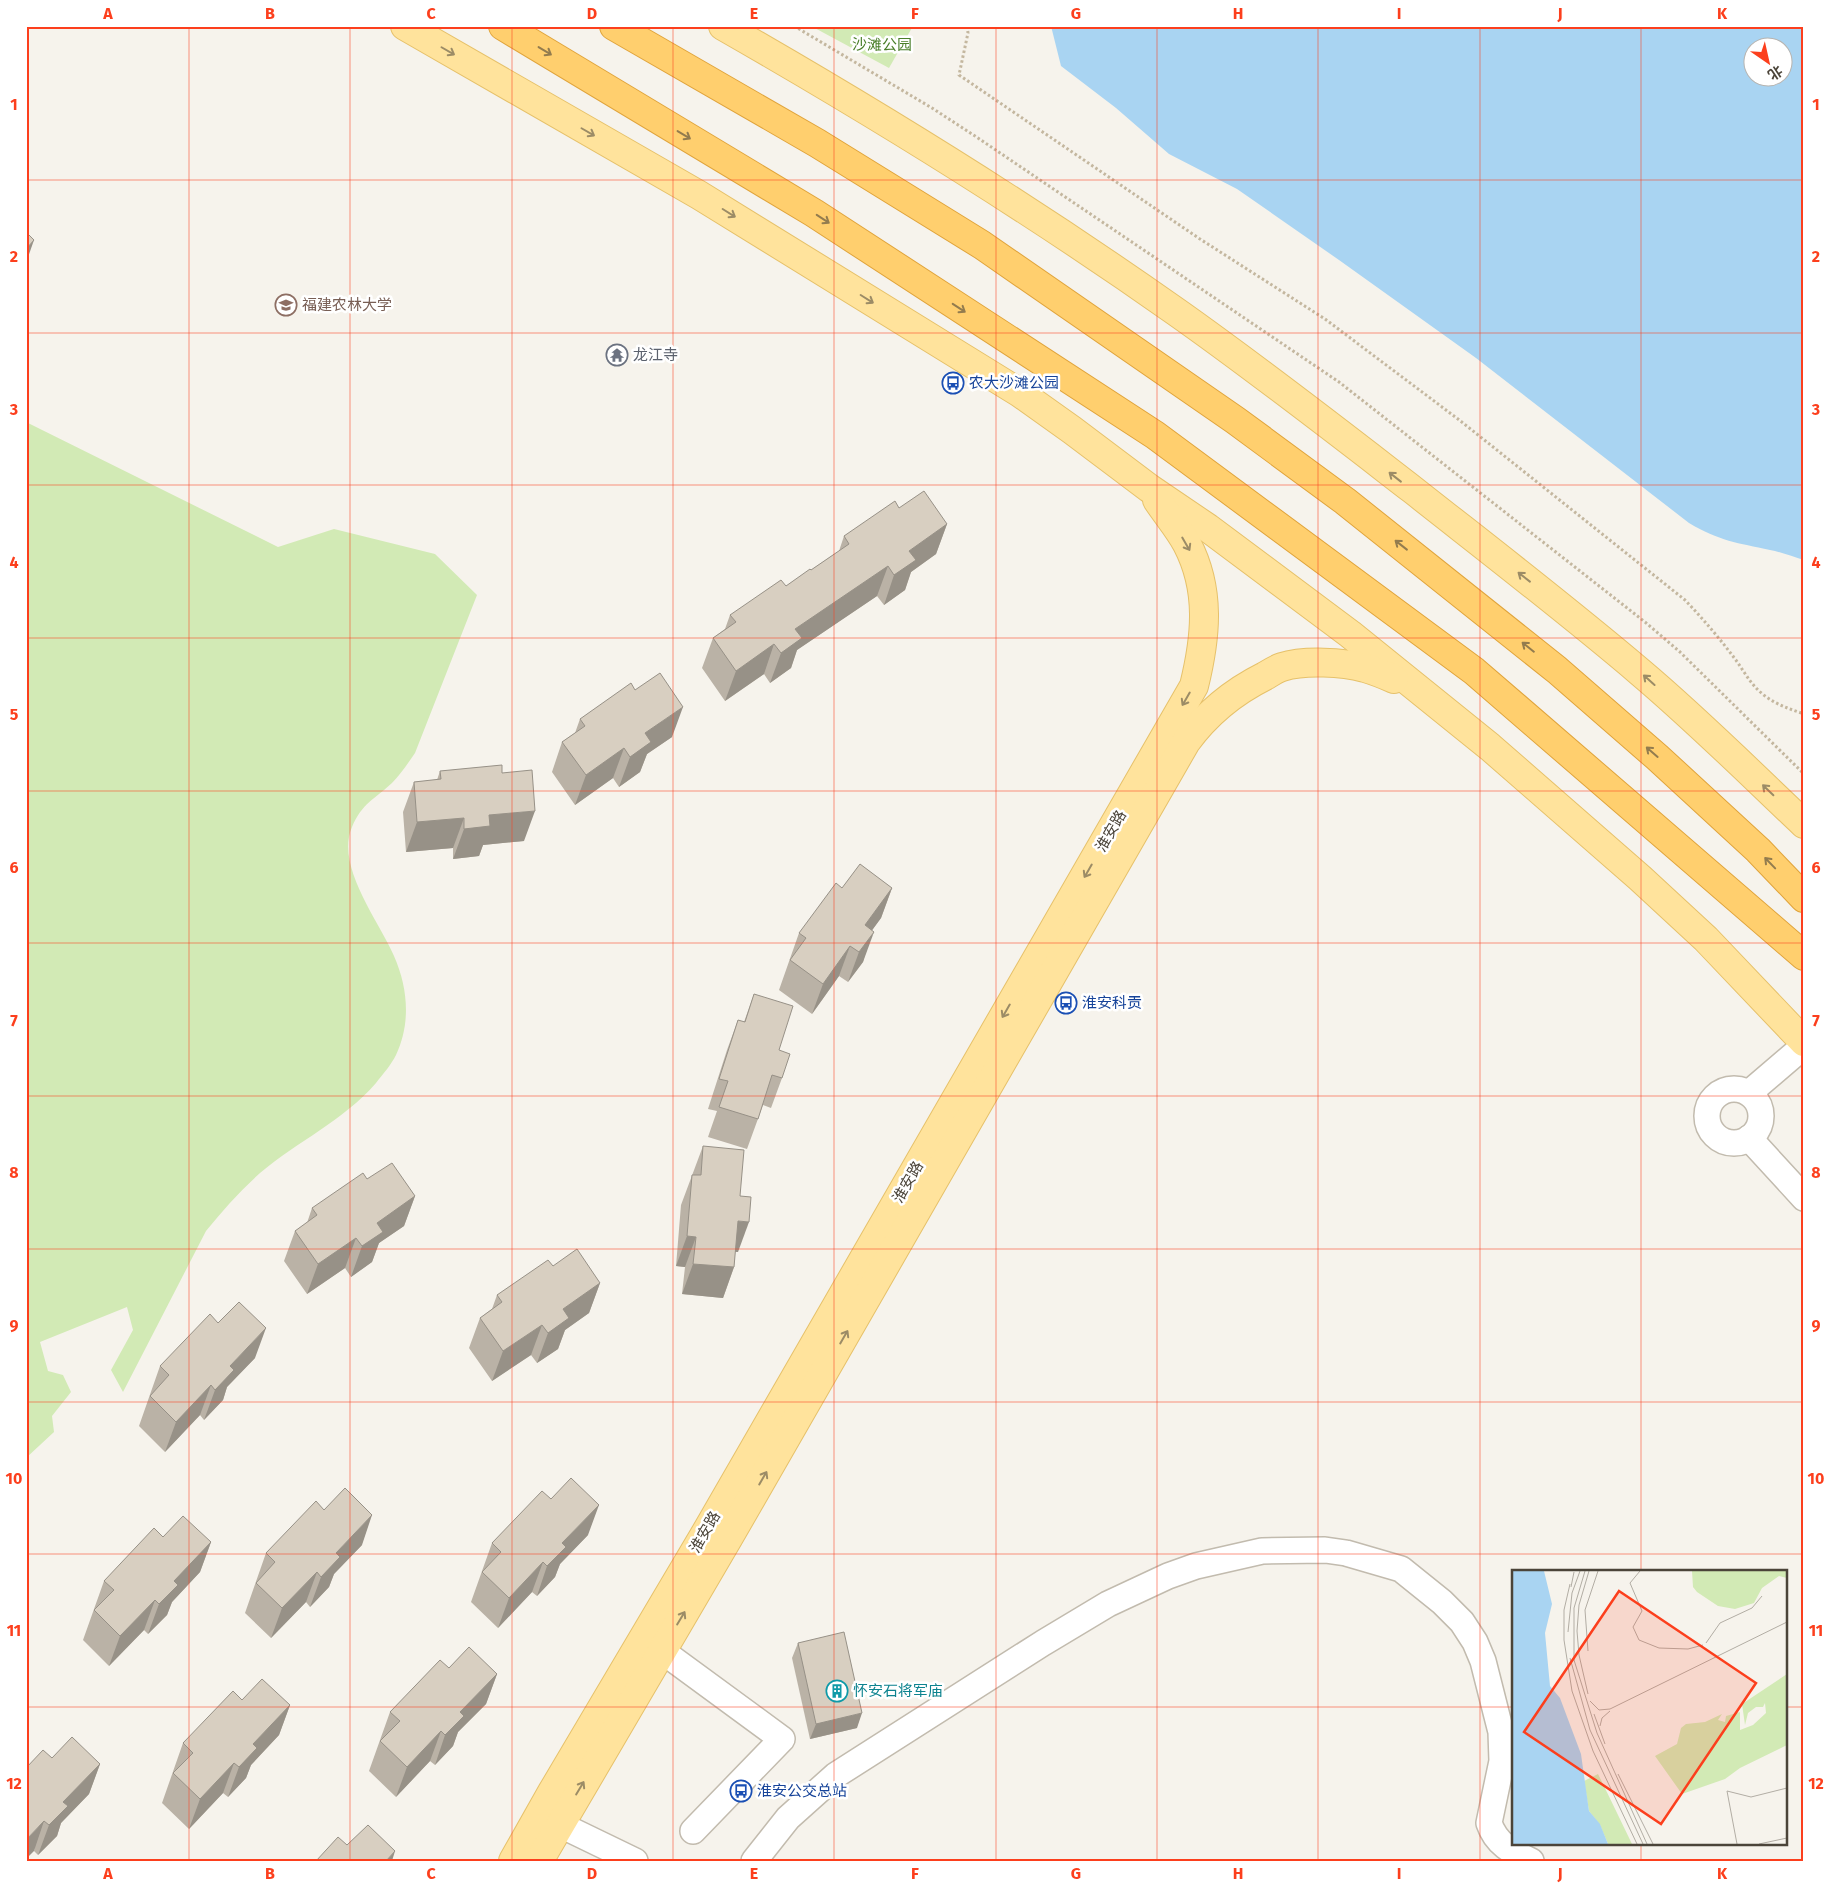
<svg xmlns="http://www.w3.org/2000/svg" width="1830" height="1887" font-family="'Fira Sans','Noto Sans SC',sans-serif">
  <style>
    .green { fill: #d2eab5 }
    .water { fill: #a9d4f2; fill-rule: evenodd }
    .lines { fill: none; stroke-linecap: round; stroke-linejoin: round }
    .minor-casing { stroke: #c2bbae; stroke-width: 28 }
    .major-casing { stroke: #e6c16a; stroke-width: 30 }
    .highway-casing { stroke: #e0a43c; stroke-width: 30 }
    .path { stroke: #c4b79f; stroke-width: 3; stroke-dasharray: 2.5 2.5; stroke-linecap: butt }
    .minor { stroke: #fff; stroke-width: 25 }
    .major { stroke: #ffe39c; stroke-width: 28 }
    .highway { stroke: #ffcf6e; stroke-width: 28 }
    .wall { fill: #bab2a6 }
    .shaded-wall { fill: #979187 }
    .building { fill: #d8cfc1; stroke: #979187 }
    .oneway { stroke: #9c8c66 }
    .oneway2 { stroke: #937c4e }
    .grid { fill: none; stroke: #fc3f1d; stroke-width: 1; stroke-opacity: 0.55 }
    .labels { text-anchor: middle; stroke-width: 5; stroke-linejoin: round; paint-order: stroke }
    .park-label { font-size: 15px; fill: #4a7f2a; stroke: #fff }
    .education-label { font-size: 15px; fill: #785e54; stroke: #fff; text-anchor: start }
    .worship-label { font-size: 15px; fill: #5b616d; stroke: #fff; text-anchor: start }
    .transit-label { font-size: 15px; fill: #164399; stroke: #fff; text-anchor: start }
    .street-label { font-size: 15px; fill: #4b4439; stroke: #fff }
    .culture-label { font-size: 15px; fill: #0d838f; stroke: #fff; text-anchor: start }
    .inset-road { fill: none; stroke: #b2ada4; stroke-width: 1 }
    .view { fill: #fc3f1d; fill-opacity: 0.15; stroke: #fc3f1d; stroke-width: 2.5 }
    .inset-edge { fill: none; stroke: #4b4439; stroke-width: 2.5 }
    .neatline { fill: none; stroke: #fc3f1d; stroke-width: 2 }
    .grid-label { font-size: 16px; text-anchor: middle; font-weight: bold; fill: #fc3f1d }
  </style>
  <rect width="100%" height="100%" fill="#f6f3ec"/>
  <!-- green -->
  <g class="green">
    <polygon points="811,26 913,26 889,68"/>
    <path d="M26,422L278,547L334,529L435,554L477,595L415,753C408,763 401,774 392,783C375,799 362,803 352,827C335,866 379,921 394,956C408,988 411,1023 396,1055C391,1065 383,1074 376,1083C343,1121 298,1141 260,1173C240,1191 222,1211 206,1231L123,1392L111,1370L133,1330L127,1307L40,1342L48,1371L63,1375L71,1392L52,1416L54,1432L26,1458Z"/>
  </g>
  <!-- water -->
  <path class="water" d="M1051,26H1804V560C1793,557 1781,552 1770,550C1738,543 1719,541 1689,523L1476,358L1339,260L1237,189L1169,154L1116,108L1061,66ZM1752,48H1782V78H1752Z"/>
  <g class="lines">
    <!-- minor casing -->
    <g class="minor-casing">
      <g id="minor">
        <circle cx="1734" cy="1116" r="27"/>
        <polyline points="1749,1093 1804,1046"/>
        <polyline points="1749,1138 1804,1198"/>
        <polyline points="662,1651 782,1739 693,1831"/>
        <polyline points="542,1816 635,1861"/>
        <path d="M754,1861L788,1818L836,1775L1043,1643L1108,1604L1168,1576L1196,1566L1262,1551L1325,1550L1346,1553L1401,1569L1442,1602L1462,1622L1475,1642L1483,1661L1501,1732L1502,1761L1489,1823C1496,1844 1512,1852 1531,1861"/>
      </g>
    </g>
    <!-- major casing -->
    <g class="major-casing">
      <g id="major">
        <polyline points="405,26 699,195 1020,393 1072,430 1149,488 1208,528 1350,634 1490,747 1640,878 1706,939 1804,1042"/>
        <path d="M723,26C877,114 1029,208 1175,311C1256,368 1334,429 1413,490C1489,550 1566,609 1640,672C1697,720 1750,773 1804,824"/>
        <path d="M513,1861L552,1792L709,1527L1194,686C1206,637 1211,590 1187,544C1179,529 1167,515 1157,500"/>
        <path d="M539,1861L729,1537L1186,742C1207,713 1233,692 1265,676C1270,673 1276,669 1282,667C1304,660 1343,662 1365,668C1375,671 1385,675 1394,679"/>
      </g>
    </g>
    <!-- highway casing -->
    <g class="highway-casing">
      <g id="highway">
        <polyline points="503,26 814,213 1155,435 1474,671 1804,956"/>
        <polyline points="614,26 817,143 982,245 1235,420 1345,501 1557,670 1657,757 1758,850 1804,898"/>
      </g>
    </g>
    <!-- path -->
    <g class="path">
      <polyline points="794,26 932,108 975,136 1339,382 1645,622 1680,652 1804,774"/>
      <path d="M967,26L968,33L959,75L1200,239L1325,319L1458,419L1685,600C1704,620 1722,641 1738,663C1746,675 1753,687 1765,696C1777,705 1790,709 1804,714"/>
    </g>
    <!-- minor -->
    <use href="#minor" class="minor"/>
    <!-- major -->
    <use href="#major" class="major"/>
    <!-- highway -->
    <use href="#highway" class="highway"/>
  </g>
  <!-- wall -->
  <g class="wall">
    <polygon points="899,508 947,524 936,554 911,572 905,590 884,605 877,596 797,650 791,668 770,683 764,674 725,701 702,668 713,638 725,629 730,615 786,586 811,570 839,551 844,536"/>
    <polygon points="635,690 672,737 647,754 640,772 619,787 613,778 575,805 552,772 562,742 575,733 580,719"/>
    <polygon points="440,771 502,773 524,841 483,845 479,856 453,859 453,848 406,852 403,812 414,782 437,780"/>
    <polygon points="842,888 892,888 881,918 872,930 863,962 848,982 839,976 812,1014 779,990 799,933"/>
    <polygon points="754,994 779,1050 782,1078 771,1108 763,1105 747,1149 708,1137 717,1111 708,1109 727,1050 738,1020 744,1022"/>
    <polygon points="703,1146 738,1252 735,1252 734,1267 723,1298 682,1294 685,1267 676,1266 681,1205"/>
    <polygon points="367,1179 415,1196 404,1226 379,1243 372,1262 351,1277 345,1268 307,1294 284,1261 295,1231 307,1223 312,1208"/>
    <polygon points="553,1266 600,1283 589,1313 565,1330 558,1349 537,1363 531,1355 492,1381 469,1348 480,1318 492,1309 497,1295"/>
    <polygon points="255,1358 227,1387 223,1400 204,1420 200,1415 165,1452 139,1426 160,1366"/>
    <polygon points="588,1535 560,1564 555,1577 537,1596 532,1592 498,1628 471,1602 492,1543"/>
    <polygon points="163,1537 211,1542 200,1572 172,1602 167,1615 148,1634 144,1630 109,1666 83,1640 104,1581"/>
    <polygon points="362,1545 334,1574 329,1587 310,1607 306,1602 271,1638 245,1613 266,1553"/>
    <polygon points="798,1643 857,1728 810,1739 792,1658"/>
    <polygon points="449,1668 497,1674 486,1704 458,1732 453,1746 435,1765 430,1761 396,1797 369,1771 390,1712"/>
    <polygon points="242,1700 290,1705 279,1735 251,1765 246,1778 228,1797 223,1793 189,1829 162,1803 183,1743"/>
    <polygon points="52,1758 100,1764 89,1794 61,1823 57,1836 38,1855 34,1851"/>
  </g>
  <!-- shaded-wall -->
  <g class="shaded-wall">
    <polygon points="34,240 26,263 26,249"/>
    <polygon points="947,524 936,554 911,572 905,590 884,605 894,575 909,551"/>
    <polygon points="888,566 877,596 797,650 791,668 770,683 781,653 795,629"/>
    <polygon points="774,644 764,674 725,701 736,671"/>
    <polygon points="683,707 672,737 647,754 640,772 619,787 630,757 645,733"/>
    <polygon points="624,748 613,778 575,805 586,775"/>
    <polygon points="535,811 524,841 483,845 479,856 453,859 464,829 489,815"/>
    <polygon points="464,818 453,848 406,852 417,822"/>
    <polygon points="892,888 881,918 857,951 865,925"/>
    <polygon points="874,932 863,962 848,982 859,952"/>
    <polygon points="850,946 839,976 812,1014 823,984"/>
    <polygon points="415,1196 404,1226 379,1243 372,1262 351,1277 362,1246 377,1223"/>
    <polygon points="738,1221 749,1222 738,1252 727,1251"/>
    <polygon points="687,1236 696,1237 685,1267 676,1266"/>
    <polygon points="356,1238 345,1268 307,1294 318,1264"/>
    <polygon points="693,1264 734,1267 723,1298 682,1294"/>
    <polygon points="600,1283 589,1313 565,1330 558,1349 537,1363 548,1333 563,1309"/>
    <polygon points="542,1325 531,1355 492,1381 503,1351"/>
    <polygon points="266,1328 255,1358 227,1387 223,1400 204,1420 215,1390 230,1366"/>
    <polygon points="211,1385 200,1415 165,1452 176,1422"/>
    <polygon points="599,1505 588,1535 560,1564 555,1577 537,1596 547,1566 562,1543"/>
    <polygon points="372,1515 362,1545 334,1574 329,1587 310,1607 321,1577 336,1553"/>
    <polygon points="211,1542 200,1572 172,1602 167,1615 148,1634 159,1604 174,1581"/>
    <polygon points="543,1562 532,1592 498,1628 509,1598"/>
    <polygon points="317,1572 306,1602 271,1638 282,1608"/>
    <polygon points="155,1600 144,1630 109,1666 120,1636"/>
    <polygon points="497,1674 486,1704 458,1732 453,1746 435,1765 445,1735 460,1712"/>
    <polygon points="290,1705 279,1735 251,1765 246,1778 228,1797 239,1767 253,1744"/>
    <polygon points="862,1713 857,1728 810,1739 816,1724"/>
    <polygon points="441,1731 430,1761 396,1797 407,1767"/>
    <polygon points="234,1763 223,1793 189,1829 200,1799"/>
    <polygon points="100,1764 89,1794 61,1823 57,1836 38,1855 49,1825 63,1802"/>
    <polygon points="44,1821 34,1851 26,1859 26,1840"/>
    <polygon points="395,1851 392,1861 386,1861"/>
  </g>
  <!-- building -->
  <g class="building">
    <polygon points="26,232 34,240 26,249"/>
    <polygon points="924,491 947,524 909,551 916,560 894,575 888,566 795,629 802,638 781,653 774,644 736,671 713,638 736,622 730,615 781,580 786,586 810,569 811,570 849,544 844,536 895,501 899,508"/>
    <polygon points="660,673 683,707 645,733 651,742 630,757 624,748 586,775 562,742 585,726 580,719 631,683 635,690"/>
    <polygon points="502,765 502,773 532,770 535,811 489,815 490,826 464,829 464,818 417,822 414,782 441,779 440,771"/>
    <polygon points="860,864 892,888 865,925 874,932 859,952 850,946 823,984 790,960 806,938 799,933 836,883 842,888"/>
    <polygon points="754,994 793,1006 779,1050 790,1054 782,1078 772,1075 758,1119 719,1107 728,1081 719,1079 738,1020 745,1022"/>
    <polygon points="703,1146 744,1150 740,1196 751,1197 749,1222 738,1221 734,1267 693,1264 696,1237 687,1236 692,1175 701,1175"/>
    <polygon points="392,1163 415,1196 377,1223 383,1232 362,1246 356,1238 318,1264 295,1231 317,1215 312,1208 363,1173 367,1179"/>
    <polygon points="577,1249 600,1283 563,1309 569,1318 548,1333 542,1325 503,1351 480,1318 502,1302 497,1295 548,1260 553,1266"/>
    <polygon points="239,1302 266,1328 230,1366 234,1370 215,1390 211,1385 176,1422 150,1396 169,1375 160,1366 210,1314 218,1323"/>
    <polygon points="571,1478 599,1505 562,1543 566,1547 547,1566 543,1562 509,1598 482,1572 501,1552 492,1543 542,1491 551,1499"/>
    <polygon points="345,1488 372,1515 336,1553 340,1557 321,1577 317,1572 282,1608 256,1583 275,1562 266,1553 316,1501 324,1510"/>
    <polygon points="183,1516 211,1542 174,1581 178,1585 159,1604 155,1600 120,1636 94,1610 114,1590 104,1581 154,1528 163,1537"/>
    <polygon points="844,1632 862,1713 816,1724 798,1643"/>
    <polygon points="469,1647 497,1674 460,1712 464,1716 445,1735 441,1731 407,1767 380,1741 400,1721 390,1712 440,1660 449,1668"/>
    <polygon points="262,1679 290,1705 253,1744 257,1748 239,1767 234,1763 200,1799 173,1773 193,1753 183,1743 233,1691 242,1700"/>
    <polygon points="72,1737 100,1764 63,1802 68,1806 49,1825 44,1821 26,1840 26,1768 43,1750 52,1758"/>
    <polygon points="368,1825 395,1851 386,1861 316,1861 338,1837 347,1845"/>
  </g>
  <!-- one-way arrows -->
  <defs><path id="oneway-shaft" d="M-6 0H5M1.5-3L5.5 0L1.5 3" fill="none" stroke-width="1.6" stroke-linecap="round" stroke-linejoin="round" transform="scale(1.25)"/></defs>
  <g class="oneway">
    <use href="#oneway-shaft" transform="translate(448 51) rotate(30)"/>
    <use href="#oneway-shaft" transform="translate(588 132) rotate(30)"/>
    <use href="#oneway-shaft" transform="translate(729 213) rotate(32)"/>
    <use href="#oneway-shaft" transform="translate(867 299) rotate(32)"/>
    <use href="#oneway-shaft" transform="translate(1395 477) rotate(-142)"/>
    <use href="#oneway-shaft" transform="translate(1186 544) rotate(60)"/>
    <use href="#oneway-shaft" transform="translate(1524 577) rotate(-142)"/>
    <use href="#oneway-shaft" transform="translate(1649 680) rotate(-138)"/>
    <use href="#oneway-shaft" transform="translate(1186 699) rotate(120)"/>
    <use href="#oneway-shaft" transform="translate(1768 790) rotate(-136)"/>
    <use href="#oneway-shaft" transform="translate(1088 871) rotate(120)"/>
    <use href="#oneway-shaft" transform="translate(1006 1011) rotate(120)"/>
    <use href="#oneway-shaft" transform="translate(844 1337) rotate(-60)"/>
    <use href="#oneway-shaft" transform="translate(763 1478) rotate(-60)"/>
    <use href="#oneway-shaft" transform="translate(681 1618) rotate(-59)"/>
    <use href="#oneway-shaft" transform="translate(580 1788) rotate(-59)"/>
  </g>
  <g class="oneway2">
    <use href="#oneway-shaft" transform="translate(545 51) rotate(31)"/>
    <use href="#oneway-shaft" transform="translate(684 135) rotate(31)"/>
    <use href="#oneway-shaft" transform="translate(823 219) rotate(33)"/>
    <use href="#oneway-shaft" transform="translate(959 308) rotate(33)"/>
    <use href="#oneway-shaft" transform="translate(1401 545) rotate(-142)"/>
    <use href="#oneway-shaft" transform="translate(1528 647) rotate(-141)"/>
    <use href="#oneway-shaft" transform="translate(1652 752) rotate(-139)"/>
    <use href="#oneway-shaft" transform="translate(1770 863) rotate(-134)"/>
  </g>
  <!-- grid -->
  <path class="grid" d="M189,26V1861M350,26V1861M512,26V1861M673,26V1861M834,26V1861M996,26V1861M1157,26V1861M1318,26V1861M1480,26V1861M1641,26V1571M26,180H1804M26,333H1804M26,485H1804M26,638H1804M26,791H1804M26,943H1804M26,1096H1804M26,1249H1804M26,1402H1804M26,1554H1804M26,1707H1514M1786,1707H1804M1641,1843V1861"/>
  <!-- icons -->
  <defs>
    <g id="university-ring" transform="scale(1.125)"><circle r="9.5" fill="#fff" stroke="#8d6e63" stroke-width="1.5"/><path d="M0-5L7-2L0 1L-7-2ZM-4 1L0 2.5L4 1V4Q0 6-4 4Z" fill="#8d6e63"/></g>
    <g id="temple-ring" transform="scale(1.125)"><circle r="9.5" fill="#fff" stroke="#6b7280" stroke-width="1.5"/><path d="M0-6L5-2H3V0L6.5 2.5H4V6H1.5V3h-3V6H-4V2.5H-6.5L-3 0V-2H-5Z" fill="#6b7280"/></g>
    <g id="bus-ring" transform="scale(1.125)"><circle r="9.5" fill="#fff" stroke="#1a4fb4" stroke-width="1.5"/><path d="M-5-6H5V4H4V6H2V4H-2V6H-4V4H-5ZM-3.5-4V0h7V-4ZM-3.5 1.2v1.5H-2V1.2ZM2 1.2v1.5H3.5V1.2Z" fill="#1a4fb4"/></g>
    <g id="building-ring" transform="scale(1.125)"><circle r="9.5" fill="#fff" stroke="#0f9aa8" stroke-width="1.5"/><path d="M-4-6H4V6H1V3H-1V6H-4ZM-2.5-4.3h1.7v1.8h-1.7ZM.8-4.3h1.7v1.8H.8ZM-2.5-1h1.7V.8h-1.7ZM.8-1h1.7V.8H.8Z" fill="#0f9aa8"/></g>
  </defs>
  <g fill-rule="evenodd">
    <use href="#university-ring" x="286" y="305"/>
    <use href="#temple-ring" x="617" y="355"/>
    <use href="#bus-ring" x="953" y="383"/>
    <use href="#bus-ring" x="1066" y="1003"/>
    <use href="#building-ring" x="837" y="1691"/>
    <use href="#bus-ring" x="741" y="1791"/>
  </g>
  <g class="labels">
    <!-- park labels -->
    <g class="park-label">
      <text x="882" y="50">沙滩公园</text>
    </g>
    <!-- education labels -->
    <g class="education-label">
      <text x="302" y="310">福建农林大学</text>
    </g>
    <!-- worship labels -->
    <g class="worship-label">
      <text x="633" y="360">龙江寺</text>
    </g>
    <!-- transit labels -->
    <g class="transit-label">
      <text x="969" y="388">农大沙滩公园</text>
      <text x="1082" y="1008">淮安科贡</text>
      <text x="757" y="1796">淮安公交总站</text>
    </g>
    <!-- street labels -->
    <g class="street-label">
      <text transform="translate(1111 831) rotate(-60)" y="5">淮安路</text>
      <text transform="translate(908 1182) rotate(-60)" y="5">淮安路</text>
      <text transform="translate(705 1532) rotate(-60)" y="5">淮安路</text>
    </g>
    <!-- culture labels -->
    <g class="culture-label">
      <text x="853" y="1696">怀安石将军庙</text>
    </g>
  </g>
  <!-- overview -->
  <g transform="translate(1512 1570)">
    <rect width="275" height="275" fill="#f6f3ec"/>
    <path d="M180,1H275V8L267,6L250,18L242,33L223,39L206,36L185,22L181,17ZM275,104V175L228,198L213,209L170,224L143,186L165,174L169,158L174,154L193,152L210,144L206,150L213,152L214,146L228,142V160L241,155L254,143L253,133L251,137H244L236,143L233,155L230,134ZM86,204L91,214L120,274H96L88,255L77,241L72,211Z" fill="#d2eab5"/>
    <path d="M0,1H32L40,34L33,63L38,116L48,128L69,184L77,241L88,254L96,274H0Z" fill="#a9d4f2"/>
    <path class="inset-road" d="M73,1L62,38V90L85,163L135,274M128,1L118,13L130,41L121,57L127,70L147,78L176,79L191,75M58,14L52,40V70L60,121L81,181L125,274M59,17L62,2M56,62L60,23L68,1M194,73L208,53L240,38L250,26M76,81L73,40L86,1M58,88L78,160L131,274M76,124L67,85L65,61L67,35L77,1M78,131L87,140L98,139L275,52M82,144L93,174M88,156L90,148L98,141M106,204L141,274M225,274L215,221L239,227L275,218M247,274L275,268"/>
    <path class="view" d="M107,21L244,113L149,254L12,162Z"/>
    <rect width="275" height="275" class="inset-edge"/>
  </g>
  <!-- border -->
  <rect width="1830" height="1887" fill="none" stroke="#ffffff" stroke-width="55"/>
  <!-- north arrow -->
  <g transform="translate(1768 62) rotate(146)"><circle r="24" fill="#ffffff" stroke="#b7b4b0"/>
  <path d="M0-4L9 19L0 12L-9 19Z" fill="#fc3f1d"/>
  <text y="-8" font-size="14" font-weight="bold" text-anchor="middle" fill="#4b4439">北</text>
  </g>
  <rect x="28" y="28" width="1774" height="1832" class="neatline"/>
  <g class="grid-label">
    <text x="108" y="19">A</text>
    <text x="270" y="19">B</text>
    <text x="431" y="19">C</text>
    <text x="592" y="19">D</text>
    <text x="754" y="19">E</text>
    <text x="915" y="19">F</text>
    <text x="1076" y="19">G</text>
    <text x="1238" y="19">H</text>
    <text x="1399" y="19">I</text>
    <text x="1560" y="19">J</text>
    <text x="1722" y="19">K</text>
    <text x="14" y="110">1</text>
    <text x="1816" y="110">1</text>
    <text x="14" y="262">2</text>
    <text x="1816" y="262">2</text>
    <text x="14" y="415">3</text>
    <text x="1816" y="415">3</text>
    <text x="14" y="568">4</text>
    <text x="1816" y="568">4</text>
    <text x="14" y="720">5</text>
    <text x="1816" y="720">5</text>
    <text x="14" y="873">6</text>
    <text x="1816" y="873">6</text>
    <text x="14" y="1026">7</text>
    <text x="1816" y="1026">7</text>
    <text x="14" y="1178">8</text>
    <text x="1816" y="1178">8</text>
    <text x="14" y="1331">9</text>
    <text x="1816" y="1331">9</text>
    <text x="14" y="1484">10</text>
    <text x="1816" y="1484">10</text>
    <text x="14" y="1636">11</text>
    <text x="1816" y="1636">11</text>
    <text x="14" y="1789">12</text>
    <text x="1816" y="1789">12</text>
    <text x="108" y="1879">A</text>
    <text x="270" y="1879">B</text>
    <text x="431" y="1879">C</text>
    <text x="592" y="1879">D</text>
    <text x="754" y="1879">E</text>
    <text x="915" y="1879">F</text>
    <text x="1076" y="1879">G</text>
    <text x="1238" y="1879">H</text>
    <text x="1399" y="1879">I</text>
    <text x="1560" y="1879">J</text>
    <text x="1722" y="1879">K</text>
  </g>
</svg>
